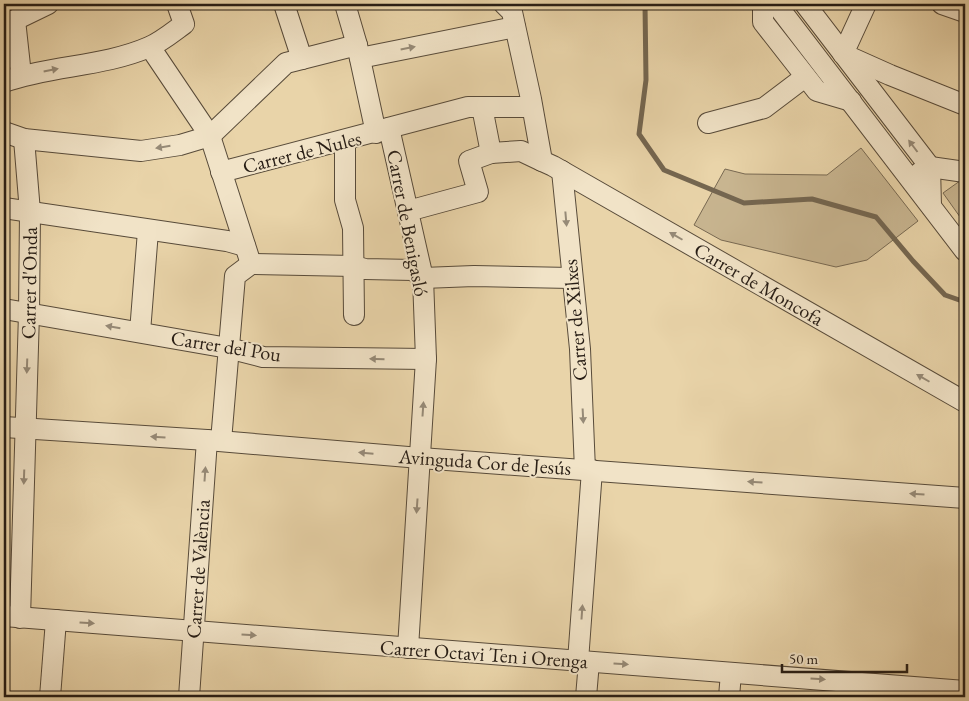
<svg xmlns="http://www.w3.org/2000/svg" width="969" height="701" font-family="'EB Garamond',serif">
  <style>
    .green { fill: #c8b590; stroke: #786952 }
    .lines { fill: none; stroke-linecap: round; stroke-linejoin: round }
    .stream { stroke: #746650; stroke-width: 5 }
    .minor-casing { stroke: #584b3a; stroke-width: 22 }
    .minor { stroke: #f1e3c7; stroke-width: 20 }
    .oneway { fill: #968a77 }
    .labels { text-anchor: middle; stroke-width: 4; stroke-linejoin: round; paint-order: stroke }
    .street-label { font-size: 20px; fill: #271d15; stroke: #f1e3c7 }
  </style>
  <rect width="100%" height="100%" fill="#e9d4a9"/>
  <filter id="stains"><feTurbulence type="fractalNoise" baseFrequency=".004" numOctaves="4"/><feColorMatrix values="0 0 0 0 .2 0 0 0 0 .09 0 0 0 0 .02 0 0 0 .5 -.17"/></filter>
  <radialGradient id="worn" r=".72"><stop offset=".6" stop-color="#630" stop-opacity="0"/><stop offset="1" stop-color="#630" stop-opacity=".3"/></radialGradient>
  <!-- green -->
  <g class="green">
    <polygon points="861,148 918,221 867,260 836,267 721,240 694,225 725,169 745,174 827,175"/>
    <polygon points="964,178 965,178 965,224 943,193"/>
  </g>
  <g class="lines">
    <!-- stream -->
    <polyline class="stream" points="645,4 646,80 639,134 664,170 744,203 812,199 876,217 913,261 945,295 965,302"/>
    <!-- minor casing -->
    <g class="minor-casing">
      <g id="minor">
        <polyline points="284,4 302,59"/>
        <polyline points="345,4 357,45 376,133"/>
        <polyline points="504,4 512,12 531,99 542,161 553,166 965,402"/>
        <polyline points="763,4 763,22 817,91 851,101"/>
        <polyline points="776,4 965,251"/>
        <polyline points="805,4 930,167 931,206"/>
        <polyline points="866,4 843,54 890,75 965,105"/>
        <polyline points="942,4 965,12"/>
        <polyline points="15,20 21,75"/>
        <polyline points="4,22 15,20 48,4"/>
        <polyline points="150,47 210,136 251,264"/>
        <polyline points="360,58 515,27"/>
        <path d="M4,82C51,65 103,67 149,47C161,42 173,32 184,24L177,4"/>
        <polyline points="482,107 491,153 521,151 542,161"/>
        <polyline points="708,123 764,108 805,77"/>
        <polyline points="389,128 423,278 426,359 408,648"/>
        <polyline points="4,132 24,139 141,151 180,145 210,136 286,63 357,45"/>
        <polyline points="345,140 345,200 353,228 354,315"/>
        <polyline points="562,171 580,349 585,470"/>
        <polyline points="221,172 468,107 532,107"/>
        <polyline points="919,173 930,167 965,172"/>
        <polyline points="4,208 227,241 245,246"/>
        <polyline points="408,211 478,192 469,161 491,153"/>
        <polyline points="251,264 354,266 365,269 413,270 423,278"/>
        <polyline points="423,278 474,276 571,278"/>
        <polyline points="4,309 228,348 263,357 426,359"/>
        <polyline points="140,332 148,231"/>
        <polyline points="4,427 207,440 420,458 965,498"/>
        <polyline points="221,441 235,276 251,264"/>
        <polyline points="4,616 965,691"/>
        <polyline points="20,618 29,313 30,212 24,139"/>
        <polyline points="578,661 592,470"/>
        <polyline points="50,697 56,620"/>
        <polyline points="189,697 207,440"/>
        <polyline points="586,697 589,662"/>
        <polyline points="729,697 731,673"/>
      </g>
    </g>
    <!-- minor -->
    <use href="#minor" class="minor"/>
  </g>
  <!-- one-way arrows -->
  <defs><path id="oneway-solid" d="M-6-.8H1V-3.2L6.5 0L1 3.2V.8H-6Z" transform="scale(1.25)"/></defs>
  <g class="oneway">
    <use href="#oneway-solid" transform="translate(408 48) rotate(-11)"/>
    <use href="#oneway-solid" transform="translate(51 70) rotate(-11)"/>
    <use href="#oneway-solid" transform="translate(913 146) rotate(-127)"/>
    <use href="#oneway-solid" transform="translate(163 147) rotate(171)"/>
    <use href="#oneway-solid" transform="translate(566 219) rotate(85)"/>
    <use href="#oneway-solid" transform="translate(676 236) rotate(-150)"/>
    <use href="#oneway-solid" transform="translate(113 327) rotate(-170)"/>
    <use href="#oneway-solid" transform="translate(377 359) rotate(-179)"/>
    <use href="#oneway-solid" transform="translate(27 366) rotate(92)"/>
    <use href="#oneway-solid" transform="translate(923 378) rotate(-150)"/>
    <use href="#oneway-solid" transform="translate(423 409) rotate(-86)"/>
    <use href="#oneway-solid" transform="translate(583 416) rotate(87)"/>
    <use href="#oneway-solid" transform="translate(158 437) rotate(-176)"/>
    <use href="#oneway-solid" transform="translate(366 453) rotate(-175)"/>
    <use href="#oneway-solid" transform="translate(205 474) rotate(-86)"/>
    <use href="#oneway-solid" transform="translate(24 477) rotate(92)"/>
    <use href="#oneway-solid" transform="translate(755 482) rotate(-176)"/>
    <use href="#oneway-solid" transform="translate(917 494) rotate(-176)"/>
    <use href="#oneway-solid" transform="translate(417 506) rotate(94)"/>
    <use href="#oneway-solid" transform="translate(582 612) rotate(-86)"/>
    <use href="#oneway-solid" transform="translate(87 623) rotate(4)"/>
    <use href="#oneway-solid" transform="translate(249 635) rotate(4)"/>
    <use href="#oneway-solid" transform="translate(621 664) rotate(4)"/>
    <use href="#oneway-solid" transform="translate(818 679) rotate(4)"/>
  </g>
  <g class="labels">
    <!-- street labels -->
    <g class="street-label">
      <text transform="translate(302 152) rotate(-14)" y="7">Carrer de Nules</text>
      <text transform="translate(408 223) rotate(79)" y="7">Carrer de Benigasló</text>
      <text transform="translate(29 283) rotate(-89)" y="7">Carrer d'Onda</text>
      <text transform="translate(759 284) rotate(30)" y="7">Carrer de Moncofa</text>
      <text transform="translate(575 320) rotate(-95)" y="7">Carrer de Xilxes</text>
      <text transform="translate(226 346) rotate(9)" y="7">Carrer del Pou</text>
      <text transform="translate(485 462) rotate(4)" y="7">Avinguda Cor de Jesús</text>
      <text transform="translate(198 569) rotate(-86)" y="7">Carrer de València</text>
      <text transform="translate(484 654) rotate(4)" y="7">Carrer Octavi Ten i Orenga</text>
    </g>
  </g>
  <!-- margin -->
  <rect width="969" height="701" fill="none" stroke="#e9d4a9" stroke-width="20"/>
  <rect x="5" y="5" width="959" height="691" fill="none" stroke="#271d15" stroke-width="2.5"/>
  <rect x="10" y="10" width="949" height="681" fill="none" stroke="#271d15"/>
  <!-- scale -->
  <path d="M782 664v8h125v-8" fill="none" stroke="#271d15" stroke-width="2.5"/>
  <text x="789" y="664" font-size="15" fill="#271d15" stroke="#f1e3c7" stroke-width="4" paint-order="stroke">50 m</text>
  <rect width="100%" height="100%" filter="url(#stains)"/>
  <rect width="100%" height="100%" fill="url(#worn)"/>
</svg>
